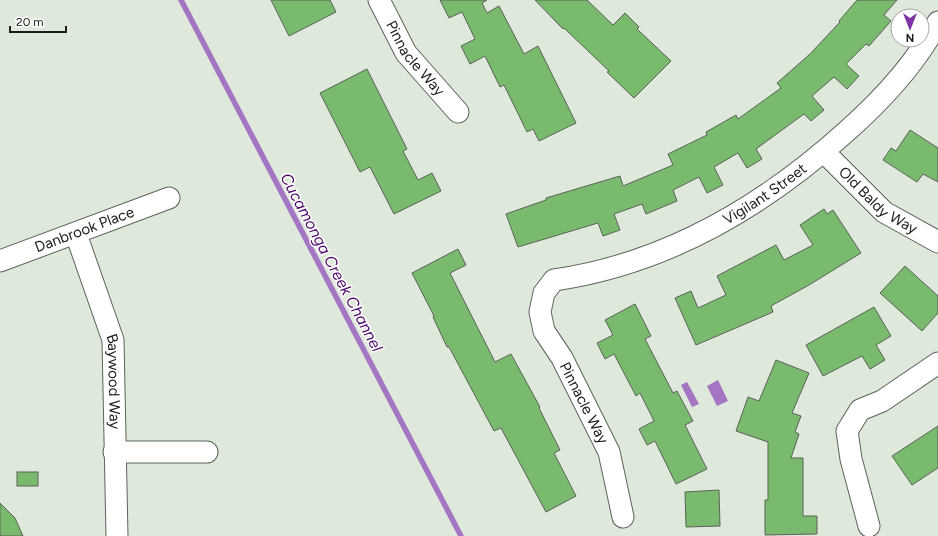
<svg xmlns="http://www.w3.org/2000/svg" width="938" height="536" font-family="Figtree,sans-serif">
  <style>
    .water { fill: #a475c3 }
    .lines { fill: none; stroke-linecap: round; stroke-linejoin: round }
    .stream { stroke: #a475c3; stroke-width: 5.5 }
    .building { fill: #79ba6f; stroke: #596257 }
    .minor-casing { stroke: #5b645a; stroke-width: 23 }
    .minor { stroke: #fff; stroke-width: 21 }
    .labels { text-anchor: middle; stroke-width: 3; stroke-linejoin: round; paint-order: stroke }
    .street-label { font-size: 15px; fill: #191c18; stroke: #fff }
    .water-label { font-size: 16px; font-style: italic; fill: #4c086b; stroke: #fff }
  </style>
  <rect width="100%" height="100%" fill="#dee9dc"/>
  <!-- water -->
  <g class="water">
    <polygon points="718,380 728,401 717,406 707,386"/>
    <polygon points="687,382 699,404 692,407 681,385"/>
  </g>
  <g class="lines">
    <!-- stream -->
    <polyline class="stream" points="181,0 461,536"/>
  </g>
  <!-- building -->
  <g class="building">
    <polygon points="271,0 330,0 336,12 289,36"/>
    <polygon points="440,0 487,0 482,3 487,13 499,6 524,54 538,46 576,123 539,141 533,129 527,132 504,85 500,87 485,56 470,64 461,46 475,39 462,12 449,18"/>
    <polygon points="535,0 587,0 613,25 625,13 639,27 637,29 671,61 634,98 607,72 609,71 564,28 563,29"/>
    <polygon points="857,0 897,0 884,15 891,21 869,46 866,44 846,64 859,76 847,89 834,77 812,96 824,110 811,121 804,114 756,149 762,159 747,168 738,153 714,167 723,185 707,193 699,177 673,190 677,201 646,214 642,204 614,214 620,230 603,236 598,223 518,247 506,214 546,200 546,198 620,176 623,186 673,165 668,154 707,135 706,132 736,115 738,119 781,88 777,83 810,54 840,22 839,21"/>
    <polygon points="367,69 407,149 403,151 418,180 432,173 441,191 394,214 370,167 360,172 320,93"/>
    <polygon points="910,130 938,148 938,182 923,174 917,182 883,160 891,148 896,151"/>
    <polygon points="824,209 827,214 833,210 861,253 809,285 771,306 773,312 696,345 675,298 691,291 698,308 726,295 717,276 776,245 784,260 813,245 800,225"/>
    <polygon points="458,249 466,265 450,273 495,362 511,354 540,407 539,408 560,450 554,453 576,496 546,512 501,428 494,431 449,347 447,347 433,317 434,316 412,273"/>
    <polygon points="905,266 938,296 938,313 922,331 880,293"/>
    <polygon points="635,304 651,336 645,339 673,393 677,391 693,421 685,425 707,469 676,484 655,441 647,445 639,429 654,421 640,393 636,396 614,354 605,359 597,343 613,335 605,320"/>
    <polygon points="874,307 891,336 876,345 885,360 870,369 862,356 823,376 806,345"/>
    <polygon points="776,360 809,373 792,413 801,416 795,432 799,434 791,458 803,458 803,516 817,516 817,534 765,535 765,500 768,500 768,442 736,431 748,397 759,401"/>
    <polygon points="938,426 938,468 912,485 892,456"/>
    <rect x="17" y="472" width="21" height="14"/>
    <polygon points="719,490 720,526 686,527 685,492"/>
    <polygon points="0,503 15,518 23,536 0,536"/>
  </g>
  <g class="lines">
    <!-- minor casing -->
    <g class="minor-casing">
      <g id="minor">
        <path id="s1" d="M379,0L406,53L458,112"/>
        <path id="s2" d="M824,152L884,212L938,242"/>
        <path id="s3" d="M76,234L113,340L117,536"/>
        <path id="s4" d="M0,261L169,198"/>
        <polyline points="114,452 207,452"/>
        <path id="s5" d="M623,517L609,452L562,358L544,331L540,312L544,293L554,280C666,264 764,206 847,131C882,100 916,63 938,22"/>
        <polyline points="869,526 851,459 847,431 860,410 882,401 938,363"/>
      </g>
    </g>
    <!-- minor -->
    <use href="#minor" class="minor"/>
  </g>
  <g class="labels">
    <!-- street labels -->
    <g class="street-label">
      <text dy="5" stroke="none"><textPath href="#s1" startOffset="69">Pinnacle Way</textPath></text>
      <text dy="5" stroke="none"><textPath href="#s5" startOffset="489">Vigilant Street</textPath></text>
      <text dy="5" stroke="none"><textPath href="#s2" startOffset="73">Old Baldy Way</textPath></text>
      <text dy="5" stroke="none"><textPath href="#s4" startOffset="90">Danbrook Place</textPath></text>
      <text dy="5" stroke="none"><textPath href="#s3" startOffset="154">Baywood Way</textPath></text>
      <text transform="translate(584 403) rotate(63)" y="5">Pinnacle Way</text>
    </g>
    <!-- water labels -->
    <g class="water-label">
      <text transform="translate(332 262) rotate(62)" y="6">Cucamonga Creek Channel</text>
    </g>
  </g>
  <!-- north arrow -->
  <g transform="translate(910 28) rotate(180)"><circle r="19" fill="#ffffff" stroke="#a3a4a3"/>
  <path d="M0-3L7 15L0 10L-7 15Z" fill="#7d33a5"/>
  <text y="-6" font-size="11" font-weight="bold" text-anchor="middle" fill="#191c18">N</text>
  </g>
  <!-- scale -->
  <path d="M10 26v6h56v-6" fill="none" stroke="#191c18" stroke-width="2"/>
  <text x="16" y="26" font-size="12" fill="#191c18" stroke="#ffffff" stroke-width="3" paint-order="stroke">20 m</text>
</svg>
